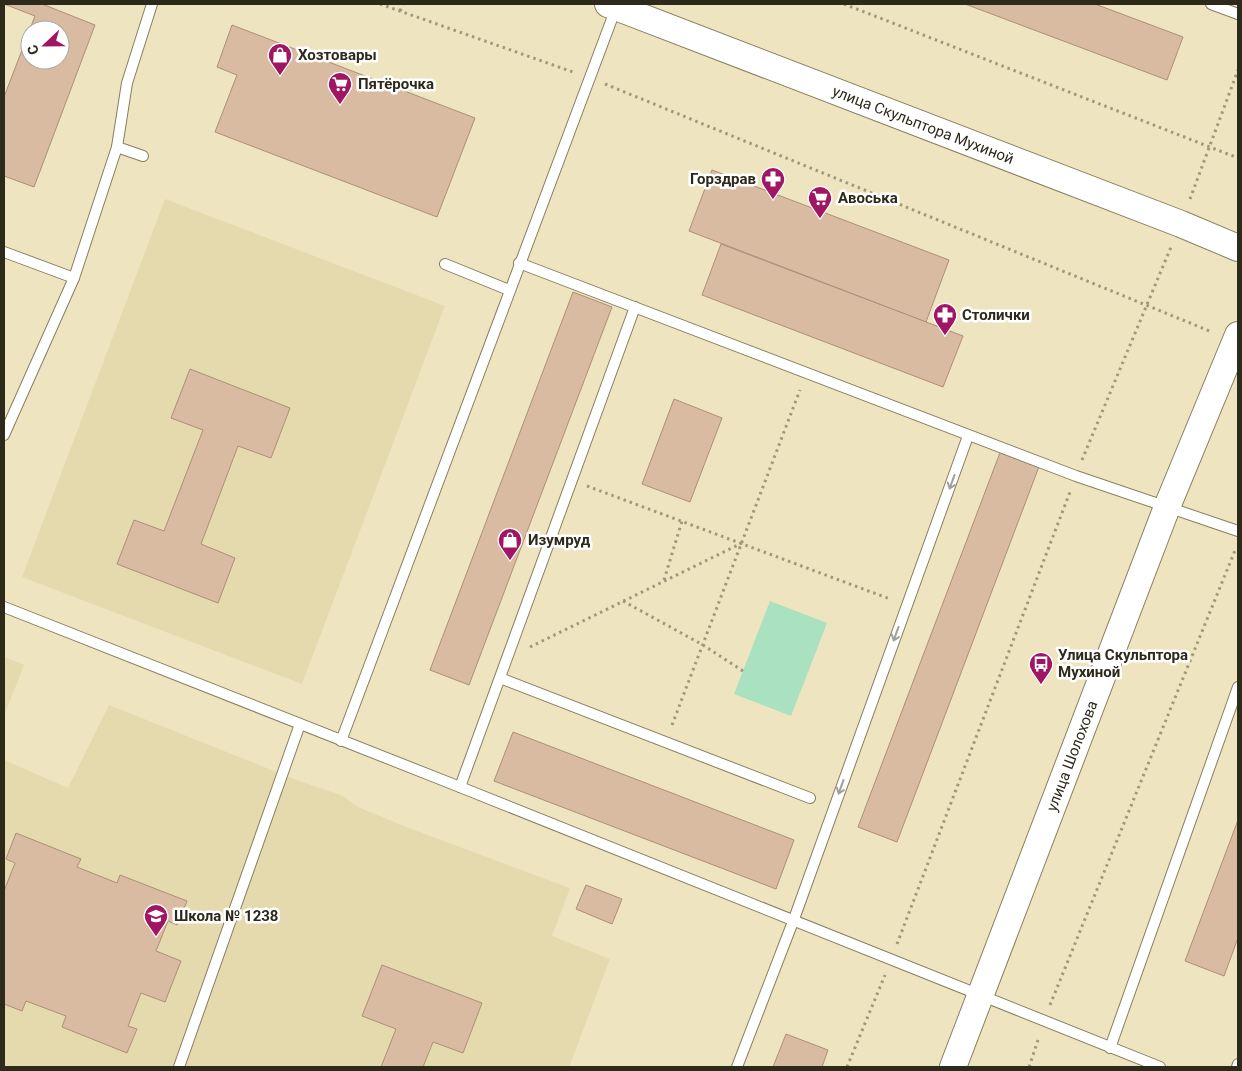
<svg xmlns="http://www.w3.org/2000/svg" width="1242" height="1071" font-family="Roboto,sans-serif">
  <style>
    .built { fill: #e5d9ae }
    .green { fill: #aae1c0 }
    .building { fill: #d9bba2; stroke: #ac8f77; fill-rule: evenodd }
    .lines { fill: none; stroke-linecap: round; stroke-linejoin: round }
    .service-casing { stroke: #887f5f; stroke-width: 12 }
    .tertiary-casing { stroke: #887f5f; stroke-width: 28 }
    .path { stroke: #9f987d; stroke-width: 3; stroke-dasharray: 2.5 4; stroke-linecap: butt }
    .service { stroke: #fff; stroke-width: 10 }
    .tertiary { stroke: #fff; stroke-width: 26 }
    .oneway { stroke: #a09f98 }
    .labels { text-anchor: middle; stroke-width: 5; stroke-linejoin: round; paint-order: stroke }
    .poi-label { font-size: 15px; font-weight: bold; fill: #2d291b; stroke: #fff; text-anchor: start }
    .street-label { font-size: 15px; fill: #2d291b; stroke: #fff }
  </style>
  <rect width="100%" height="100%" fill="#eee4c0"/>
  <!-- built -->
  <g class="built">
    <polygon points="165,199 445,306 302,684 22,577"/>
    <polygon points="4,657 24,665 4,716"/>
    <polygon points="109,705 294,779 343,796 358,807 406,827 570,888 552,936 610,959 569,1067 4,1067 4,760 68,788"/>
  </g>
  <!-- green -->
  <polygon class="green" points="770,601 827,623 791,716 734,694"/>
  <!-- building -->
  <g class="building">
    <path d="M4,4H42L95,25L34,187L4,176V97L35,16ZM30,30H60V60H30Z"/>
    <polygon points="965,4 1095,4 1183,37 1167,80"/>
    <polygon points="232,25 475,118 437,217 215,132 237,75 217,67"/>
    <polygon points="712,170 949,260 926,322 689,231"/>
    <polygon points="721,244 963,336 943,387 702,295"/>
    <polygon points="573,292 612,307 469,685 430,670"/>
    <polygon points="190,369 290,408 271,458 238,446 201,544 235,558 218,603 117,564 134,520 164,531 203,430 171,418"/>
    <polygon points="674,399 722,418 690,502 642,484"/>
    <polygon points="1001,450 1040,464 897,842 858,827"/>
    <polygon points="513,732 794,840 776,889 494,781"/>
    <polygon points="1238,820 1238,938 1224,976 1185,961"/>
    <polygon points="16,833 81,859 77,867 117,883 120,875 187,901 177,925 168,921 156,951 181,961 165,1002 141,993 128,1026 137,1029 127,1053 62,1027 66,1016 26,1001 22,1011 4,1004 4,891 15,863 6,859"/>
    <polygon points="586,885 622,899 612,924 576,909"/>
    <polygon points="382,965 482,1003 463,1053 433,1042 423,1067 381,1067 396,1029 362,1016"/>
    <polygon points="786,1034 828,1050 822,1067 773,1067"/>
  </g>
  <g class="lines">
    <!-- service casing -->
    <g class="service-casing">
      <g id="service">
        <polyline points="1211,4 1238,14"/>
        <polyline points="117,147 143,156"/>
        <polyline points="4,252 74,278"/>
        <polyline points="519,263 1076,476 1238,531"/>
        <polyline points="445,264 509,290"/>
        <polyline points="4,435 74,278 117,147 127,83 152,4"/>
        <polyline points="4,607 460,787 1160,1067"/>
        <polyline points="500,678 810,798"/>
        <path d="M341,741C435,497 523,252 616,8"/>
        <polyline points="460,787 635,307"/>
        <polyline points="1110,1048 1238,687"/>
        <polyline points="179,1067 300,724"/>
        <polyline points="737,1067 794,919 968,436"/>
        <polyline points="1237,1067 1238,1064"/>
      </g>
    </g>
    <!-- tertiary casing -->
    <g class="tertiary-casing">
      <g id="tertiary">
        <polyline points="608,4 1181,224 1238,248"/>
        <polyline points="953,1067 1167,507 1238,335"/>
      </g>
    </g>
    <!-- path -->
    <g class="path">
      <polyline points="380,4 573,72"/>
      <polyline points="844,4 1238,158"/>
      <polyline points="400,11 403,4"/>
      <polyline points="605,84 1212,332"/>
      <polyline points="1190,199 1238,70"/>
      <polyline points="1082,460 1171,247"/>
      <polyline points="587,486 890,599"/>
      <polyline points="664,580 682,521"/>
      <polyline points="623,601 703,645 743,671"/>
      <polyline points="530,647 742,543"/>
      <polyline points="672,725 800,390"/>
      <polyline points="897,944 1070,492"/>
      <polyline points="1050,1005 1236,548"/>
      <polyline points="847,1067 885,975"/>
      <polyline points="1029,1067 1039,1037"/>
    </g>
    <!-- service -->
    <use href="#service" class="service"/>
    <!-- tertiary -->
    <use href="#tertiary" class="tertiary"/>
  </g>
  <!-- one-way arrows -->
  <defs><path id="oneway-shaft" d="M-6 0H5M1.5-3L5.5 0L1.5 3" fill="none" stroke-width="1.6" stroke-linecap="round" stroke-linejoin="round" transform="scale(1.25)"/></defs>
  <g class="oneway">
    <use href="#oneway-shaft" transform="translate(952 482) rotate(110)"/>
    <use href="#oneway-shaft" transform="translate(896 634) rotate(110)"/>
    <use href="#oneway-shaft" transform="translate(841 787) rotate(110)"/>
  </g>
  <!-- icons -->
  <defs>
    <g id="shop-pin" transform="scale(1.25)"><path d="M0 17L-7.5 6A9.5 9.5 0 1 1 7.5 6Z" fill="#a01662" stroke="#fff"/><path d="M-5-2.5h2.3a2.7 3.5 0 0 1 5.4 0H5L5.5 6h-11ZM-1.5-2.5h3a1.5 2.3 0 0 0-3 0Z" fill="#fff"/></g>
    <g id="supermarket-pin" transform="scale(1.25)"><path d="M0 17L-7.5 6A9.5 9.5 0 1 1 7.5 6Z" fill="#a01662" stroke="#fff"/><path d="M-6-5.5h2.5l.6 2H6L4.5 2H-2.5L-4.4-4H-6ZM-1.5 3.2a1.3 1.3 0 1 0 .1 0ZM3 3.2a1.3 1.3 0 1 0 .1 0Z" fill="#fff"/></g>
    <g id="pharmacy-pin" transform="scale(1.25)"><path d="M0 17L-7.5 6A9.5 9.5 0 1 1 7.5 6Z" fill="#a01662" stroke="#fff"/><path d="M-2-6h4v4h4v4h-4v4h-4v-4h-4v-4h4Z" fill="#fff"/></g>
    <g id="bus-pin" transform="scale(1.25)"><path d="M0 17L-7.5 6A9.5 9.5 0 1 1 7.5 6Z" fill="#a01662" stroke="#fff"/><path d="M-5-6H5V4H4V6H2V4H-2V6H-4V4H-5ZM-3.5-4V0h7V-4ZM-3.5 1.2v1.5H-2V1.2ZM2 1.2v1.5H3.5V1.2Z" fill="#fff"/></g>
    <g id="school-pin" transform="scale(1.25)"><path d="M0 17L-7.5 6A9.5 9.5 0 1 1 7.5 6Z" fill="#a01662" stroke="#fff"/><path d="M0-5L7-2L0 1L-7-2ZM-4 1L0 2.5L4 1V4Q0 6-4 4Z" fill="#fff"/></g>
  </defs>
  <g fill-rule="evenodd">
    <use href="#shop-pin" x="280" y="55"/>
    <use href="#supermarket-pin" x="340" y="84"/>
    <use href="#pharmacy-pin" x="773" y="179"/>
    <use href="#supermarket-pin" x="820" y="198"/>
    <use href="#pharmacy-pin" x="945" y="315"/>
    <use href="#shop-pin" x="510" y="540"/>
    <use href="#bus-pin" x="1041" y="664"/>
    <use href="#school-pin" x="156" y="916"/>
  </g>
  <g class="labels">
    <!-- poi labels -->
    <g class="poi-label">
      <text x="298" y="60">Хозтовары</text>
      <text x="358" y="89">Пятёрочка</text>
      <text x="756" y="184" text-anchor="end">Горздрав</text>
      <text x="838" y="203">Авоська</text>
      <text x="962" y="320">Столички</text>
      <text x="528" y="545">Изумруд</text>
      <text x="1058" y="660">Улица Скульптора<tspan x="1058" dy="17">Мухиной</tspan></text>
      <text x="174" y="921">Школа № 1238</text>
    </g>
    <!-- street labels -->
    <g class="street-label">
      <text transform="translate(923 125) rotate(21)" y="5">улица Скульптора Мухиной</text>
      <text transform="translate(1072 756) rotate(-69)" y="5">улица Шолохова</text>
    </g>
  </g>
  <!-- border -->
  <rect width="1242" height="1071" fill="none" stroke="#2d291b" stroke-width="10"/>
  <!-- north arrow -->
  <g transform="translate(45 45) rotate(248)"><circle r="24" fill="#ffffff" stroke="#aba9a4"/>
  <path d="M0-4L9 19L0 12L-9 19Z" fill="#a01662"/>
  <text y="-8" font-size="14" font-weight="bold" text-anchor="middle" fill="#2d291b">С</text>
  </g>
</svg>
